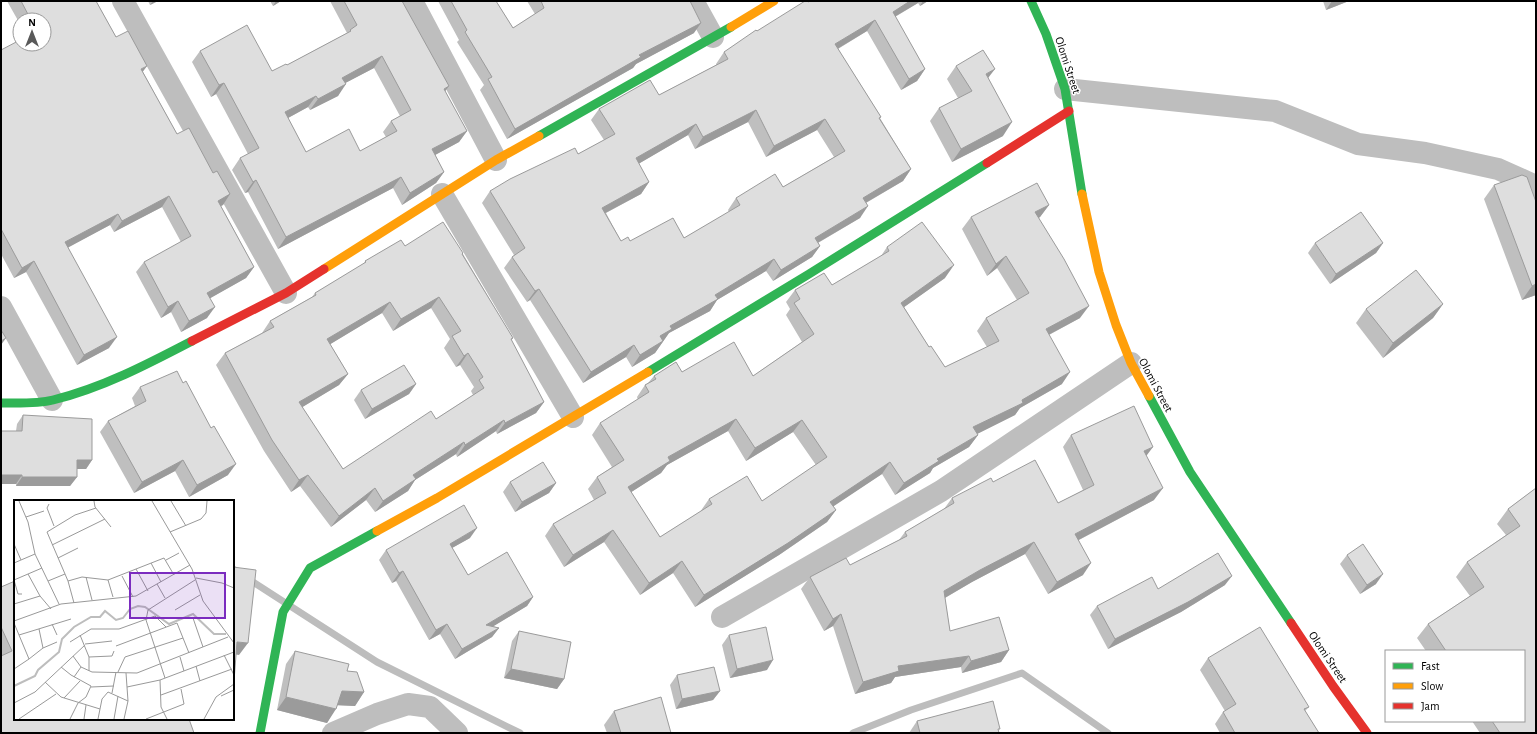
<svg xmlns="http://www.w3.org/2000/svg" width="1537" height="734" font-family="'Alegreya Sans',sans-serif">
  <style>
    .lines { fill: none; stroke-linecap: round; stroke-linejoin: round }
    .stream { stroke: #bdbdbd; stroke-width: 7 }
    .street { stroke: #bebebe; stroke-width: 22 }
    .fast { stroke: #30b455; stroke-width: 9 }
    .slow { stroke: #ff9f0a; stroke-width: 9 }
    .jam { stroke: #e5322d; stroke-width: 9 }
    .wall { fill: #bfbfbf; fill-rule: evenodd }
    .shaded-wall { fill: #9b9b9b }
    .building { fill: #dedede; stroke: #9b9b9b; fill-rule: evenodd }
    .labels { text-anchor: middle; stroke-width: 3; stroke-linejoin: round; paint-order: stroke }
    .street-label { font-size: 12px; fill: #000; stroke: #fff }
    .inset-river { fill: none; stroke: #bdbdbd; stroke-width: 2 }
    .inset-road { fill: none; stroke: #999; stroke-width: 1 }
    .view { fill: #7b2cbf; fill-opacity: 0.15; stroke: #7b2cbf; stroke-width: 2 }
    .inset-edge { fill: none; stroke: #000; stroke-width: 2 }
  </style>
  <rect width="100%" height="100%" fill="#fff"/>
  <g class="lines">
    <!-- stream -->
    <g class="stream">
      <polyline points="233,569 377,662 520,733"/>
      <polyline points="853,733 911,710 1022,673 1108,733"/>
    </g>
    <!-- street -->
    <g class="street">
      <polyline points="123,1 286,293"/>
      <polyline points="412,1 496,160"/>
      <polyline points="693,1 713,37"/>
      <polyline points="1065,89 1275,111 1358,144 1425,153 1498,169 1536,186"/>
      <polyline points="442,194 573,417"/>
      <polyline points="1,307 52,400"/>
      <polyline points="722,617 941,491 1131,363"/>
      <polyline points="333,733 377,714 408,704 430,707 457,733"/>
    </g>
    <!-- fast -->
    <g class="fast">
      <polyline points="1031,1 1046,34 1065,89 1082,194"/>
      <polyline points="539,136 731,27"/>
      <polyline points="648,372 809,274 987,163"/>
      <polyline points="1149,396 1190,472 1291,623"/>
      <path d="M1,403C18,403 37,404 53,400C102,388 148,364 192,341"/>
      <polyline points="260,733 283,612 310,568 377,531"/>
    </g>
    <!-- slow -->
    <g class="slow">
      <polyline points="731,27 774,1"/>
      <polyline points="1082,194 1099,272 1116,325 1131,363 1149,396"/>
      <polyline points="324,269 496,160 539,136"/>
      <polyline points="377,531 437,498 648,372"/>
    </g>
    <!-- jam -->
    <g class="jam">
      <polyline points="987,163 1069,111"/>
      <polyline points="192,341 286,293 324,269"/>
      <polyline points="1291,623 1333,686 1367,733"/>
    </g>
  </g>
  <!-- wall -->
  <g class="wall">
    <polygon points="7,1 96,1 116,37 143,72 177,134 213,173 230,194 223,205 221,206 254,267 246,278 210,298 207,318 181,332 171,312 161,318 136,272 144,262 181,242 162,207 114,232 110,225 68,247 109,348 77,365 26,272 14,278 1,254 1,50 44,44 44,20 20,20 20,24"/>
    <polygon points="148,1 158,1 150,5"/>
    <polygon points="270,1 281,1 273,6"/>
    <path d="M330,1H402L445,91L467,131L459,142L435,155L444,172L436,183L402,205L393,188L278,249L248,192L245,193L232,170L240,158L248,154L216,94L211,97L192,62L200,51L272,71L287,65L347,33ZM374,68L400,116L391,121L383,132L386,137L360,151L306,152L288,118L308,107L310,110L338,96L345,83Z"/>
    <polygon points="438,1 496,1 513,28 535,14 527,1 690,1 694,33 636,64 633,68 507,139 480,90 484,85 457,42 459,40"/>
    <path d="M810,1H928L920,6L918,3L895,17L925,69L917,81L901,90L867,31L838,49L881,117L880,118L911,169L903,181L866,203L860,218L818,243L820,246L812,257L773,281L766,271L717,300L710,311L669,333L655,353L632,367L626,357L583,383L530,300L527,302L504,268L512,257L514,255L482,203L490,191L578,154L604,140L591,120L599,109L659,95L716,65V64L724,52L757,31ZM748,122L766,157L817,130L834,157L783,187L736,198L728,210L729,212L684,238L630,241H621L606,213L641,194L649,182L638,164L688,135L695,149Z"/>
    <polygon points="1323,1 1349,1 1326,10"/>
    <polygon points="956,66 988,78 1003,136 952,162 930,121 939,108 958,98 947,79"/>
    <polygon points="1494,185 1536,202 1536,295 1522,300 1484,199"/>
    <path d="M1049,205L1040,217L1039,218L1080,318L1049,335L1062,384L1020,408L1015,415L977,434L978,435L969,447L933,468L930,473L895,495L882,474L833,506L836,510L827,522L779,555L695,607L673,573L640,595L604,542L564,567L545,536L553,524L594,500L588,489L597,477L612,467L592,435L600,423L638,400L637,397L645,385L648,383L654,376L682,372L753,376L802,342L786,315L790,309L786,302L795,290L832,285L881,256L887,247L945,278L904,307L929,347L945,367L987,347L977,331L986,318L1017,300L997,268L987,276L962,229L971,217ZM728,431L746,461L793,432L816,465L762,501L709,499L700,512L660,537L631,492L661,473L667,465Z"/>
    <polygon points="1315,243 1383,243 1376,253 1330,284 1308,253"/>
    <path d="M405,246L463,254L513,338L511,341L544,402L536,413L497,434L496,431L457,457L456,454L415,480L408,491L375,512L366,500L331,527L300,486L291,492L264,451L216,365L225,353L262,333L270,321L312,297L315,293L364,264L365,261ZM431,308L450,339L444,348L456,367L460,365L474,387L471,391L473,395L436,419L343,469L302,407L339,385L348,374L330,344L382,313L393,331Z"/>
    <polygon points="1443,304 1433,318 1383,358 1356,323 1366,309"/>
    <polygon points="416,384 409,394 365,419 354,400 361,390"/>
    <polygon points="140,387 228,475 189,497 175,471 134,493 100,432 108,421 135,406 132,398"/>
    <polygon points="23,415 92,460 86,469 77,469 77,477 70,486 16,486 16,484 1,484 16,431 17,424"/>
    <polygon points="1071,435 1146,456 1154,500 1079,540 1083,575 1048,594 1025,554 972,582 945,598 950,631 1009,650 1001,662 962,673 961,667 895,677 891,683 855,694 833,626 824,631 801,589 810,577 850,565 899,540 905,532 944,509 952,498 993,482 1058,503 1083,490 1063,447"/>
    <polygon points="510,482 556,483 549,493 515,512 503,492"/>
    <polygon points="1536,488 1536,733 1480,733 1472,721 1524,721 1524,651 1426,651 1417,638 1428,624 1470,596 1456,577 1467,562 1506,535 1497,524 1508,509"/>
    <polygon points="470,538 452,548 468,575 533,597 527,606 493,626 499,628 492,637 455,659 440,634 429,640 396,581 392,583 379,560 386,550"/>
    <polygon points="1347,555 1376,584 1360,594 1340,564"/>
    <polygon points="15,581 15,719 1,733 1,587"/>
    <polygon points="1225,585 1181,612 1108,649 1090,615 1097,606 1158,589"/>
    <polygon points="519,631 564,679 557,689 504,678 512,641"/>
    <polygon points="729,635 767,670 730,678 722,645"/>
    <polygon points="295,651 347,671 364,692 355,706 337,705 327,723 277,710 286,664"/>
    <polygon points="1208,658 1309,707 1305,711 1319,733 1220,733 1215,724 1223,712 1225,711 1200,670"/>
    <polygon points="677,675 720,691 713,700 676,709 670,685"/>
    <polygon points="614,711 671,733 607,733 604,725"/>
    <polygon points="917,721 998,732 999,733 909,733"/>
  </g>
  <!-- shaded-wall -->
  <g class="shaded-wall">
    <polygon points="153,1 158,1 150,5"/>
    <polygon points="276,1 281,1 273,6"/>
    <polygon points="910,1 919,1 918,3 884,23 893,12"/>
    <polygon points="923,1 928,1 920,6"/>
    <polygon points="1332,1 1349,1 1326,10"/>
    <polygon points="875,20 867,31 827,55 835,44"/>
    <polygon points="701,23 694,33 636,64 633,68 507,139 515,129 639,55"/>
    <polygon points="382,56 374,68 334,89 342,78"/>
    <polygon points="147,66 139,77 141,69"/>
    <polygon points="925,69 917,81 901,90 909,79"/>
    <polygon points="995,69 985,82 986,74"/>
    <polygon points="224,83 216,94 211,97 219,85"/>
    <polygon points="346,84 338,96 310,110 318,99"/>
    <polygon points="449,86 441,97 444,89"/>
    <polygon points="316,96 308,107 277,124 285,112"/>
    <polygon points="756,110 748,122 695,149 703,137"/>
    <polygon points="825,119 817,130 766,157 774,146"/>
    <polygon points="1012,122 1003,136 952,162 961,149"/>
    <polygon points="696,124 688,135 628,170 636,158"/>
    <polygon points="467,131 459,142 424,161 432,149"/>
    <polygon points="911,169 903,181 855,209 863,198"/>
    <polygon points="444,172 436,183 402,205 410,193"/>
    <polygon points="401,177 393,188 278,249 286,237"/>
    <polygon points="256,180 248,192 245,193 253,182"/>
    <polygon points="649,182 641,194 594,219 602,208"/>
    <polygon points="230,194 223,205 210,211 218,201"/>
    <polygon points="169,196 162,207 114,232 122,221"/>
    <polygon points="1049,205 1040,217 1026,224 1035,212"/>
    <polygon points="868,206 860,218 807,249 815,238"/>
    <polygon points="118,214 110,225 58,253 65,242"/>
    <polygon points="1383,243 1376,253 1330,284 1336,274"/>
    <polygon points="820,246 812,257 773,281 781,270"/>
    <polygon points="1006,256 997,268 987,276 996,264"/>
    <polygon points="774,259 766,271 717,300 710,311 669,333 655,353 632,367 640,355 660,336 670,326 715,295"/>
    <polygon points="34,261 26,272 14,278 22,268"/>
    <polygon points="954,265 945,278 893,315 901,303"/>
    <polygon points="254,267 246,278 200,304 207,293"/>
    <polygon points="1536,284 1536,295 1522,300 1532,286"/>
    <polygon points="539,289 530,300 527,302 535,291"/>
    <polygon points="439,297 431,308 393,331 401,319"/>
    <polygon points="178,301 171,312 161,318 168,307"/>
    <polygon points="390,302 382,313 319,351 327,339"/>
    <polygon points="1443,304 1433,318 1383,358 1393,343"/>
    <polygon points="1089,306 1080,318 1037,341 1046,329"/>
    <polygon points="215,307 207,318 181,332 189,321"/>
    <polygon points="117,337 109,348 77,365 84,355"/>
    <polygon points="6,338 1,345 1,341"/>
    <polygon points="634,345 626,357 583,383 591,372"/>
    <polygon points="468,353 460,365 456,367 464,356"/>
    <polygon points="1070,372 1062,384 1020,408 1015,415 965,440 973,427"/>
    <polygon points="348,374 339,385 291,414 299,402"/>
    <polygon points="416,384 409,394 365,419 372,409"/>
    <polygon points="544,402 536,413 497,434 505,423"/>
    <polygon points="736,419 728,431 667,465 661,473 619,500 628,487 668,457"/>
    <polygon points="504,420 496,431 457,457 465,445"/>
    <polygon points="802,420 793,432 746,461 755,448"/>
    <polygon points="978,435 969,447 933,468 930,473 895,495 904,483 937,459"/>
    <polygon points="464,442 456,454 415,480 408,491 375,512 383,501 413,475"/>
    <polygon points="1153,447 1144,459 1144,451"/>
    <polygon points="77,460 92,460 86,469 70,469"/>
    <polygon points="183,460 175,471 134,493 142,482"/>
    <polygon points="890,462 882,474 822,514 830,502"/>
    <polygon points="236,464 228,475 189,497 197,485"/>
    <polygon points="1,475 22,475 16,484 1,484"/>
    <polygon points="308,475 300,486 291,492 299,480"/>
    <polygon points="22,477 77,477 70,486 16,486"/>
    <polygon points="556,483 549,493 515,512 522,502"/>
    <polygon points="375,488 366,500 331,527 339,516"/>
    <polygon points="1163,488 1154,500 1067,546 1075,534"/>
    <polygon points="836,510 827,522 779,555 695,607 704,595"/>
    <polygon points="477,528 470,538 443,553 450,544"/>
    <polygon points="613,530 604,542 564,567 573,555"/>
    <polygon points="1034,542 1025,554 972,582 936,603 944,591 980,570"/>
    <polygon points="682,561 673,573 640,595 649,583"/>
    <polygon points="1091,563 1083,575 1048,594 1057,582"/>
    <polygon points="403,571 396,581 392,583 399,573"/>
    <polygon points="1383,574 1376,584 1360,594 1367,585"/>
    <polygon points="1232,576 1225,585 1181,612 1108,649 1115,639"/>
    <polygon points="533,597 527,606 479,635 486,625"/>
    <polygon points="841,614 833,626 824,631 833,619"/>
    <polygon points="447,624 440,634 429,640 436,630"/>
    <polygon points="499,628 492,637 455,659 462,649"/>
    <polygon points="237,642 248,643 239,655 233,654"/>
    <polygon points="1009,650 1001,662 962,673 971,661"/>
    <polygon points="969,656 961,667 895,677 891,683 855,694 863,682 898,666"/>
    <polygon points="773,660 767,670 730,678 737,669"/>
    <polygon points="511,669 564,679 557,689 504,678"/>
    <polygon points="342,691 364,692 355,706 332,705"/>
    <polygon points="720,691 713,700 676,709 682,699"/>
    <polygon points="286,697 336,709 327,723 277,710"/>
  </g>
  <!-- building -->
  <g class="building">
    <polygon points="21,1 96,1 116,37 128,31 147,66 141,69 177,134 189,128 213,173 217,171 230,194 218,201 254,267 207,293 215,307 189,321 178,301 168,307 144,262 191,236 169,196 122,221 118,214 65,242 117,337 84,355 34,261 22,268 1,229 1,50 20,40 20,44 44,44 44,20 31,20"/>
    <path d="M344,1H402L449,86L444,89L467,131L432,149L444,172L410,193L401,177L286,237L256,180L253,182L240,158L259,148L224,83L219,85L200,51L247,25L272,71L286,64L287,65L351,31L350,30L357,25ZM382,56L411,110L391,121L397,131L360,151L349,129L306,152L285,112L316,96L318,99L346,84L342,78Z"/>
    <polygon points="451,1 496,1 513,28 544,8 541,1 690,1 701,23 639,55 641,57 515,129 488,79 492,77 465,32 467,30"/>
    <path d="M805,1H808V2L810,1H910L893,12L925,69L909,79L875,20L835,44L881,117L879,118L911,169L863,198L868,206L815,238L820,246L781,270L774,259L715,295L718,299L670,326L672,329L660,336L663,341L640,355L634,345L591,372L539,289L535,291L512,257L525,248L490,191L510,179L575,148L578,154L615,134L599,109L650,80L659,95L728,59L724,52L756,30L757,31ZM756,110L774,146L825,119L845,151L783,187L775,174L736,198L740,205L684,238L673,218L630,241L628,237L621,241L602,208L649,182L636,158L696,124L703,137Z"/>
    <polygon points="983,50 995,69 986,74 1012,122 961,149 939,108 972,91 956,66"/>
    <polygon points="1522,175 1527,177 1536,202 1536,284 1532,286 1494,185"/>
    <path d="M1037,183L1049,205L1035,212L1064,259L1089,306L1046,329L1070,372L1022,400L1023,403L973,427L978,435L937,459L939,461L904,483L890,462L830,502L836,510L788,543L704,595L682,561L649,583L613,530L573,555L553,524L606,493L597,477L624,460L600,423L649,392L645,385L656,379L654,376L676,362L682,372L734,342L753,376L814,334L794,303L800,299L795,290L824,273L832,285L889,251L887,247L922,222L954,265L901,303L929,347L931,346L945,367L999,341L986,318L1029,293L1006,256L996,264L971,217ZM736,419L755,448L802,420L827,457L762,501L747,476L709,499L712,504L660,537L628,487L670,461L668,457Z"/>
    <polygon points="1361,212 1383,243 1336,274 1315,243"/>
    <path d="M443,222L463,253L462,254L513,338L511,339L544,402L505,423L504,420L465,445L464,442L413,475L416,479L383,501L375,488L339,516L308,475L299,480L272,440L225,353L274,327L270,321L316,295L315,293L366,262L365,261L401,240L405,246ZM439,297L461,331L452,336L464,356L468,353L483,377L479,380L484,388L436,419L431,411L343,469L299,402L348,374L327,339L390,302L401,319Z"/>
    <polygon points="1416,270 1443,304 1393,343 1366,309"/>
    <polygon points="1,330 6,338 1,341"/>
    <polygon points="404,365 416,384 372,409 361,390"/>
    <polygon points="177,371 183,383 186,381 211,428 214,426 236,464 197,485 183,460 142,482 108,421 146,401 140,387"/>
    <polygon points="1134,406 1153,447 1144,451 1163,488 1075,534 1091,563 1057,582 1034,542 980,570 944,591 950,631 999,617 1009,650 971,661 969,656 898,666 899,671 863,682 841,614 833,619 810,577 846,558 850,565 907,536 905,532 954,503 952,498 991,478 993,482 1035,460 1058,503 1094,485 1071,435"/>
    <polygon points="23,415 92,419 92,460 77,460 77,477 22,477 22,475 1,475 1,431 22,431"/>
    <polygon points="543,462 556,483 522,502 510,482"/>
    <polygon points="1536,488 1536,733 1500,733 1492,721 1524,721 1524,651 1446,651 1428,624 1484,587 1467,562 1520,526 1508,509"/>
    <polygon points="464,505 477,528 450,544 468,575 507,552 533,597 486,625 499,628 462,649 447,624 436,630 403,571 399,573 386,550"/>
    <polygon points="1363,544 1383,574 1367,585 1347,555"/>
    <polygon points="1218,553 1232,576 1188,602 1115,639 1097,606 1152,577 1158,589"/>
    <polygon points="233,567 256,570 248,643 237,642 233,694"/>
    <polygon points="15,581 15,719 189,719 194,733 1,733 1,656 12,651 1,627 1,587"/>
    <polygon points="766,627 773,660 737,669 729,635"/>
    <polygon points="1260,627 1309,707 1304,709 1319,733 1235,733 1223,712 1236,704 1208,658"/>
    <polygon points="519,631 571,642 564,679 511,669"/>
    <polygon points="295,651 349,664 347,671 357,672 364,692 342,691 336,709 286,697"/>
    <polygon points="714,667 720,691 682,699 677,675"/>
    <polygon points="661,697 671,733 621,733 614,711"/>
    <polygon points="993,701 1000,729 998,729 999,733 920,733 917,721"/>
  </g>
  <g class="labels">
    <!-- street labels -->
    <g class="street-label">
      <text transform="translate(1068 65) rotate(72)" y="4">Olomi Street</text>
      <text transform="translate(1156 385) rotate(62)" y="4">Olomi Street</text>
      <text transform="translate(1328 657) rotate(56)" y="4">Olomi Street</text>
    </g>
  </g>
  <!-- overview -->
  <g transform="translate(14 500)">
    <rect width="220" height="220" fill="#fff"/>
    <path class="inset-river" d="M0,186L21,176L24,170L45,152L48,139L60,127L77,117H86L91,111L102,120L109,118L116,109L124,106L131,107L155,124L179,114L200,134H212"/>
    <path class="inset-road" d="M5,1L14,22L21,54L45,104M80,1L81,7L97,27M138,1L178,69L189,101L220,143M157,1L172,26M35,4L33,8L40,26M12,17L30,11M156,32L187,19L192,13L193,1M0,44L7,60M38,45L91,19M44,58L64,48M152,60L165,53M0,63L21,54M137,63L147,82M122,69L134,91M14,74L26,96L37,109M108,76L119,97M72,77L78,100M182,78L208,83L220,88M0,80L28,68M0,80L4,94H8M94,80L99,97M34,81L51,74M54,81L68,77L94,80L150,58L160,75M143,84L151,98M60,103L54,81L33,32L61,15L82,8M0,104L26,96M161,110L186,95M179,118L189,147M0,121L47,104L122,96L176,65M0,123L15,159L29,148L25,129M38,124L43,135M5,135L57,119M66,135L75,157V171M56,142L77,129H105L141,116L152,127M71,144L98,141M102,146L163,123L175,153M29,148L43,142M210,155L220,175M59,156L67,167M75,157L98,156L100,151M166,157L170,171M182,166L186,181M47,167L57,175L77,186L72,197L64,203L56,219M0,169L15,159M104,172L111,157L169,138M60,177L67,167L78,172L123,173L214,137M151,178L132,120L134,110L181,80M146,180L147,207L153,219M31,182L47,197L86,209M77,187L100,186M113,187L146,180L220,152M98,193L102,172M147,195L218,169M207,196L220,190M50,198L66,181M0,203L21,192L71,145M5,219L42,194M70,219L72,205M84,219L88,199L94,192L114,201M100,219L104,196M110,219L114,201L112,173M132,219L170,204L167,189M190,219L202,197L220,184"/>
    <path class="view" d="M116,73H211V118H116Z"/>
    <rect width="220" height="220" class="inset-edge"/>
  </g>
  <!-- border -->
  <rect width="1537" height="734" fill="none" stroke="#000000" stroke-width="4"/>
  <!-- legend -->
  <rect x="1385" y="650" width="140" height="72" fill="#ffffff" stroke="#999999"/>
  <rect x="1393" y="663" width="20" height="6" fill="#30b455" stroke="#999999"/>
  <text x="1421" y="670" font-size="12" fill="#000000">Fast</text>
  <rect x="1393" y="683" width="20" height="6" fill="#ff9f0a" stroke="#999999"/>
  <text x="1421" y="690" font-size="12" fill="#000000">Slow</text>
  <rect x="1393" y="703" width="20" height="6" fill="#e5322d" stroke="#999999"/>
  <text x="1421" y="710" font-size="12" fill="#000000">Jam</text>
  <!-- north arrow -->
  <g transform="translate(32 32)"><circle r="19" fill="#ffffff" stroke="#999999"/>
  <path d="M0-3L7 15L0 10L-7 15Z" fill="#595959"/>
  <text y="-6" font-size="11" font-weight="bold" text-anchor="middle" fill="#000000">N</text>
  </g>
</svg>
